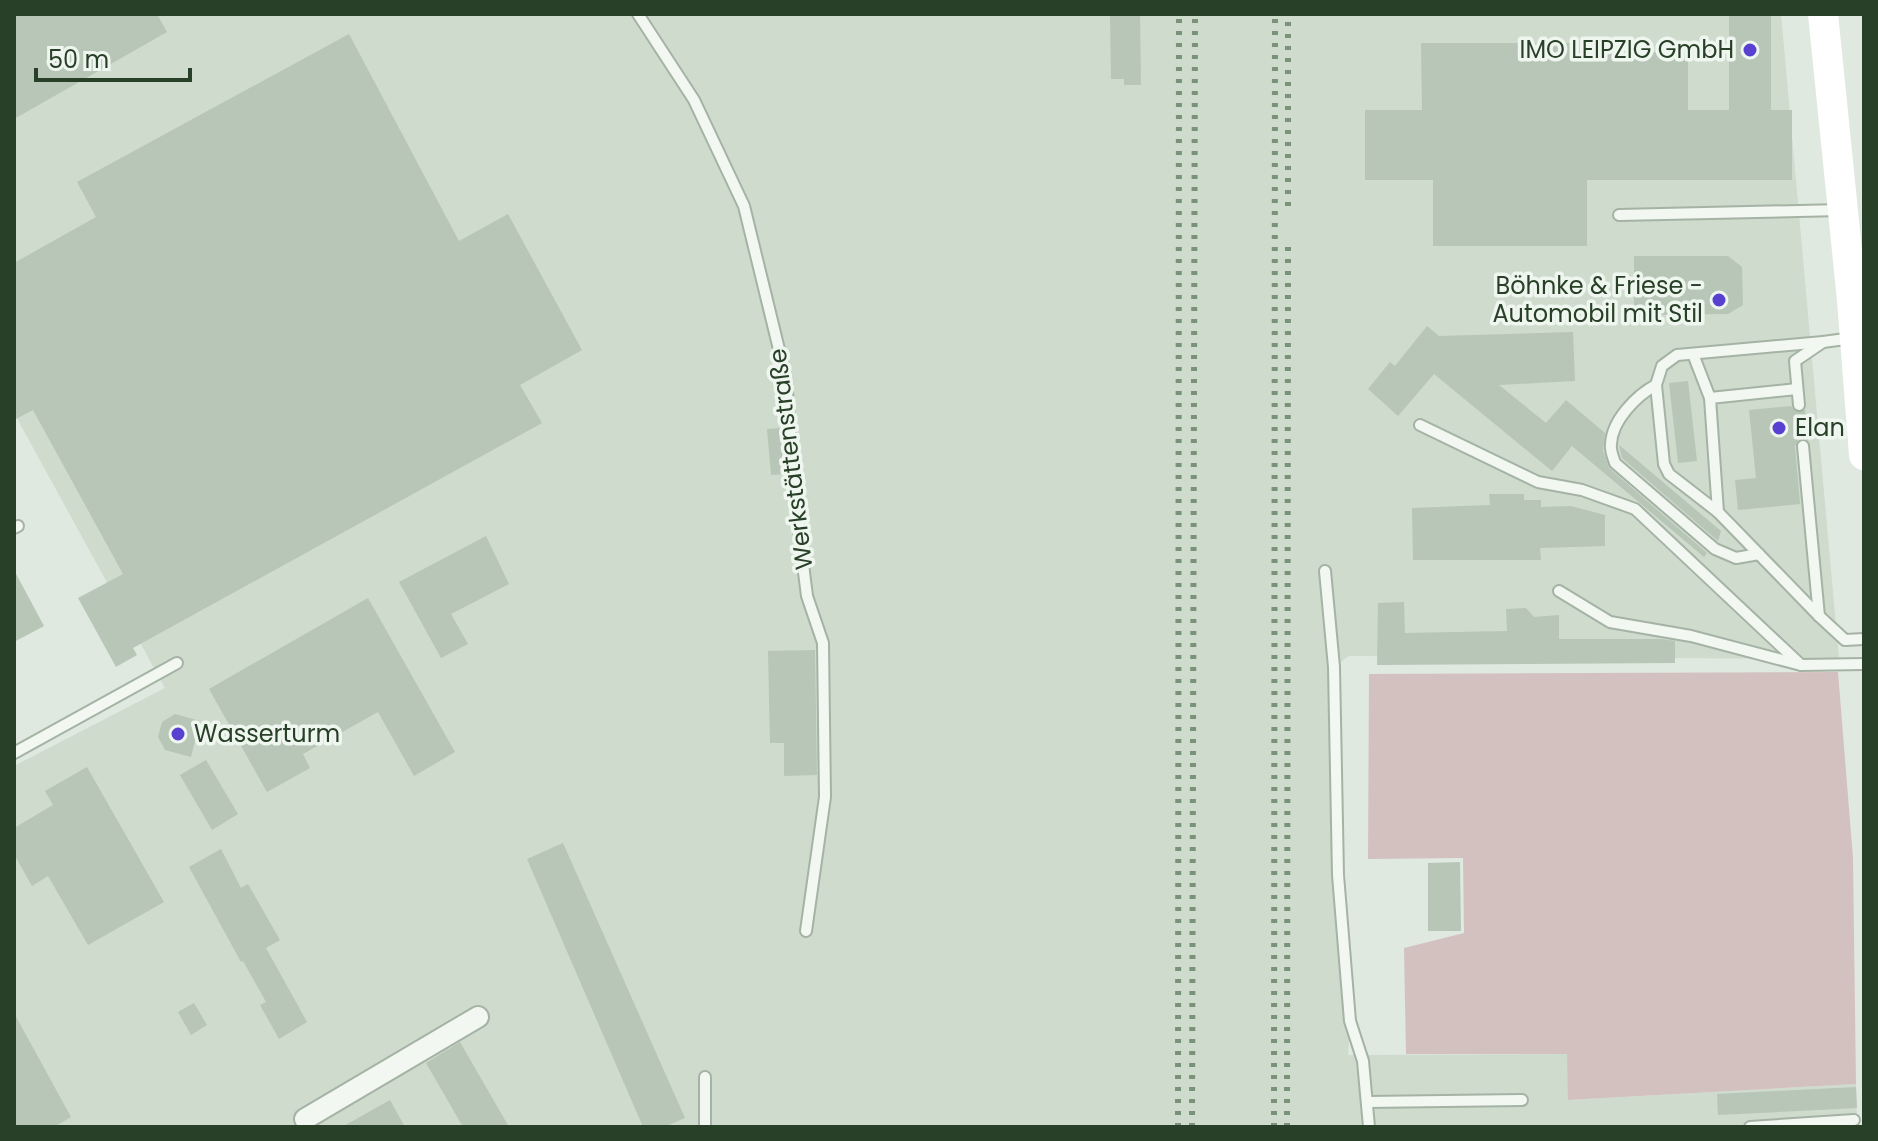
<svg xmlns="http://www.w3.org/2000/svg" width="1878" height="1141" font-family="Poppins,sans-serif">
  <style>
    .built { fill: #cedbcd }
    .green { fill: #d3c1c0 }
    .building { fill: #b7c6b6 }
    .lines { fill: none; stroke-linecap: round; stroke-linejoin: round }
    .service-casing { stroke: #a5b3a4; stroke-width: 14 }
    .minor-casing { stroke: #a5b3a4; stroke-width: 24 }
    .service { stroke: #f2f7f2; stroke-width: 10 }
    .minor { stroke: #f2f7f2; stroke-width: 20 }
    .secondary { stroke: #fff; stroke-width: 30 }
    .rail { stroke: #7a9278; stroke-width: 6; stroke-dasharray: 4 8; stroke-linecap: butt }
    .poi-dot { fill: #5841d1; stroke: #eff6ef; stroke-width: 3 }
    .labels { text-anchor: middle; stroke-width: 7; stroke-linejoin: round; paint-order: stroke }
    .poi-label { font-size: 24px; fill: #294028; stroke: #eff6ef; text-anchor: end }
    .street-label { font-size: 24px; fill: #294028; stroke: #eff6ef }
  </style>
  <rect width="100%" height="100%" fill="#e0e9df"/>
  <!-- built -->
  <polygon class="built" points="14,14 1781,14 1839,659 1349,656 1334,667 1338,875 1350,1021 1348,1055 1568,1054 1569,1100 1856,1084 1857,1127 14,1127 14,766 165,688 14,413"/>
  <!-- green -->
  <polygon class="green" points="1838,672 1853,858 1856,1084 1568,1100 1567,1054 1406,1054 1404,948 1464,933 1463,858 1368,859 1369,674"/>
  <!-- building -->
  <g class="building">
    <polygon points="14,14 157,14 167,32 14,119"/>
    <polygon points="1110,14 1140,14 1141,85 1124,85 1124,79 1111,79"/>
    <polygon points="1729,14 1771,14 1771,110 1792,110 1792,180 1587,180 1587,246 1433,246 1433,180 1365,180 1365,110 1422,110 1421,43 1574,43 1574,52 1688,52 1688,110 1729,110"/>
    <polygon points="349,34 459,241 508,214 582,350 520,385 542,423 133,648 137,655 116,667 78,598 123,574 33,410 14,420 14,263 96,217 77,182"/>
    <polygon points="1634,256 1728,256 1742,267 1743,305 1728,314 1634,315"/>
    <polygon points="1427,326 1439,336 1573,332 1575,381 1499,385 1546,423 1566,400 1605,433 1603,450 1609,468 1707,553 1704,557 1572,446 1552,471 1434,374 1398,416 1368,389 1390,362 1395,366"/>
    <polygon points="1688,381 1697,461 1678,463 1669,383"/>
    <polygon points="1791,406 1796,412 1805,410 1808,440 1799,439 1795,446 1800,504 1738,510 1735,480 1756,478 1749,410"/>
    <polygon points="782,428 785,474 771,475 767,429"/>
    <polygon points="1619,445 1721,531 1718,541 1622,458"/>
    <polygon points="1489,494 1524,494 1524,500 1541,500 1541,507 1571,506 1605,515 1605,546 1540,548 1541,560 1413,560 1412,508 1490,505"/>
    <polygon points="486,536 509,584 451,614 468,644 441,658 399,582"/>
    <polygon points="14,570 44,626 14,642"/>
    <polygon points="368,598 455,752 414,776 378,712 303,754 310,768 267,792 209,689"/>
    <polygon points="1404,602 1405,633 1507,631 1506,609 1526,608 1534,617 1559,615 1559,639 1662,639 1675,641 1675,663 1377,665 1378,603"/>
    <polygon points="815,650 817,775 784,776 784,743 770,743 768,651"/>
    <polygon points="175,714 200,721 191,757 165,750 158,737 162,722"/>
    <polygon points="206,760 238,814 212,830 180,775"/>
    <polygon points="87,767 164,902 88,945 48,876 32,886 14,854 14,828 53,805 45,791"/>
    <polygon points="563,843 685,1118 664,1127 643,1127 527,859"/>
    <polygon points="221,849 241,888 248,884 280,940 266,948 307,1022 279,1039 260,1005 266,1002 243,961 241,962 189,867"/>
    <polygon points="1460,862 1461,931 1428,931 1428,863"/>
    <polygon points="194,1003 207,1025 191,1035 178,1012"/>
    <polygon points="14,1013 71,1117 54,1127 14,1127"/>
    <polygon points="460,1042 509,1127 463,1127 426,1063"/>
    <polygon points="1856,1087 1857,1108 1718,1115 1717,1094"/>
    <polygon points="390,1100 405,1127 342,1127"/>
  </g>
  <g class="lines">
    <!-- service casing -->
    <g class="service-casing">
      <g id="service">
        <polyline points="638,14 694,100 744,206 786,378 795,501 807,596 823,643 825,797 806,931"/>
        <polyline points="1619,215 1841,210"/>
        <polyline points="1693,354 1710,398"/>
        <path d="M1656,385C1637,395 1612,420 1611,444C1610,450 1613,457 1615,463L1715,549L1736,558L1759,554"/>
        <polyline points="1797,389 1710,398 1718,512 1819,616"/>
        <polyline points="1799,405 1795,361 1823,342 1853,338"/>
        <polyline points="1420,425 1538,482 1582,490 1635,509 1801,665"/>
        <polyline points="1803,446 1819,616 1845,640 1864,639"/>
        <polyline points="1718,512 1669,474 1664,464 1656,385 1662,366 1677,355 1823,342"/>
        <polyline points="14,528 18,526"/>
        <polyline points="1325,571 1334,667 1338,875 1350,1021 1363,1061 1369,1127"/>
        <polyline points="1559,591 1610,622 1691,636 1801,665 1864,664"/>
        <polyline points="14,753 177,663"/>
        <polyline points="705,1077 705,1127"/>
        <polyline points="1367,1102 1522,1100"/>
        <polyline points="1750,1127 1854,1120"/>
      </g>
    </g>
    <!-- minor casing -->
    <g class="minor-casing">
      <polyline id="minor" points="305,1119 478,1017"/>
    </g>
    <!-- service -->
    <use href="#service" class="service"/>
    <!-- minor -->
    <use href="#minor" class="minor"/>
    <!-- secondary -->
    <polyline class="secondary" points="1823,14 1852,300 1864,455"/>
    <!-- rail -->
    <g class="rail">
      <polyline points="1288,206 1288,14"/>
      <polyline points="1178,1127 1179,14"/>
      <polyline points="1192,1127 1195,14"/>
      <polyline points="1274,1127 1275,14"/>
      <polyline points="1287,1127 1288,246"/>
    </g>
  </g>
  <!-- markers -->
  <g class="poi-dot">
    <circle cx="1750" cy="50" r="8"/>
    <circle cx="1719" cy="300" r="8"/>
    <circle cx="1779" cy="428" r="8"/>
    <circle cx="178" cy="734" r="8"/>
  </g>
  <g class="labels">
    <!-- poi labels -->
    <g class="poi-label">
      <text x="1734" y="58">IMO LEIPZIG GmbH</text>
      <text x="1703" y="294">Böhnke &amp; Friese -<tspan x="1703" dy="28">Automobil mit Stil</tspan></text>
      <text x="1795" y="436" text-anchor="start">Elan</text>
      <text x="194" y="742" text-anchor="start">Wasserturm</text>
    </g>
    <!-- street labels -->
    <g class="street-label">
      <text transform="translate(791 459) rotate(-97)" y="8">Werkstättenstraße</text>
    </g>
  </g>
  <!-- border -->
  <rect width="1878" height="1141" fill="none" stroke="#294028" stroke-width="32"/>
  <!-- scale -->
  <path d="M36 68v12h154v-12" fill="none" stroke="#294028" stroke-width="4"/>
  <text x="48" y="68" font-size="24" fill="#294028" stroke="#eff6ef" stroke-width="6" paint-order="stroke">50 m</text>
</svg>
